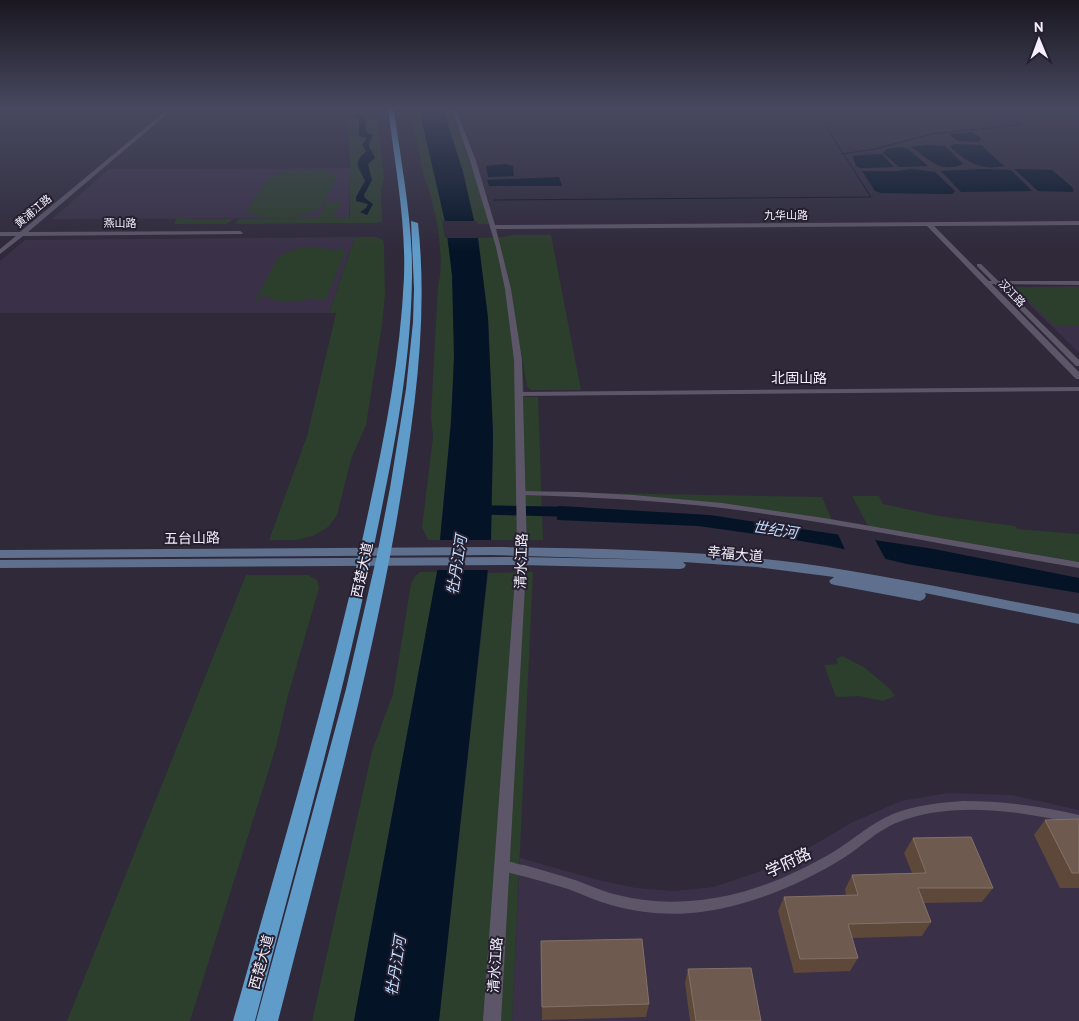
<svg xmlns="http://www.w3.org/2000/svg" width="1079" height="1021" font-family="Overpass,'Noto Sans SC',sans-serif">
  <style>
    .built { fill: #3a3148 }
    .green { fill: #2c3e2c }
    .water { fill: #041426 }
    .pier { fill: #2f293a }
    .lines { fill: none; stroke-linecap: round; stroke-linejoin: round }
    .stream { stroke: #041426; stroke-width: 1 }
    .river { fill: #041426; fill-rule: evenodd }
    .minor { fill: #5d5669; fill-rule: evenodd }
    .tertiary { fill: #5d5669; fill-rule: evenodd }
    .secondary { fill: #5e708e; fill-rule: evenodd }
    .trunk { fill: #609cca; fill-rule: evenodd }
    .wall { fill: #5e483a }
    .building { fill: #6e5a4e; stroke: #837169 }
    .labels { text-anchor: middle; stroke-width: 4; stroke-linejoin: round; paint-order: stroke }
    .far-street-label { font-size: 11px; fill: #f3effb; stroke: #251f30 }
    .street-label { font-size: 14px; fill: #f3effb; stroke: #251f30 }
    .water-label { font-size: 15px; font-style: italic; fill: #bddcff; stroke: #251f30 }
    .near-street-label { font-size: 16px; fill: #f3effb; stroke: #251f30 }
  </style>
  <rect width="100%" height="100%" fill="#2f293a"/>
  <!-- built -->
  <g class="built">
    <polygon points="350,168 349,218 52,219 109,169"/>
    <polygon points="355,237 329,313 0,313 0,261 25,240"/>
    <polygon points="1079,286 1079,353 1012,287"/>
    <polygon points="948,793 1012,795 1079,810 1079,1021 512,1021 520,858 594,879 636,888 674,891 714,887 761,871 805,850 853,822 901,801"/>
  </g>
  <!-- green -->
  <g class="green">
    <path d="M410,109H419C432,164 447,218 452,274C459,362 448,452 440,540H428L422,527L433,437L431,416L438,285C446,259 435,202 424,177Z"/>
    <polygon points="443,109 452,109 491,224 475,224 463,172"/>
    <polygon points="347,110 377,114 384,178 381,191 382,222 376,223 235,224 239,219 318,218 327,201 342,201 333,218 350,218 350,168"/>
    <path d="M315,169L329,171L337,178L321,207C303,219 267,224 248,211L247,209L270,176L290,171Z"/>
    <polygon points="177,217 187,219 233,219 227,224 174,224"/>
    <polygon points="512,235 551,235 581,390 531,390 527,387 521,352 525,397 538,397 543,540 491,540 493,434 488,318 478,238 503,237"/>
    <polygon points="355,237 376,237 383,240 384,245 385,295 382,325 366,425 351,459 337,515 328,527 313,536 295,540 269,540 307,436 336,313 329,313"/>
    <path d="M319,247L334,251L336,249H346L326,299H314L315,297C298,303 276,305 262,294L257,302H254L278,258C290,248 304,247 319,247Z"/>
    <polygon points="1016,288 1079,288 1079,325 1054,325"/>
    <polygon points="548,492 822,497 832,520 677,499"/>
    <polygon points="852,496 879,496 883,504 939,516 1015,526 1017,529 1079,534 1079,562 868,526"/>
    <polygon points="420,572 437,572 354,1021 312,1021 372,751 393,694 411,584 415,576"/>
    <polygon points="533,572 512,1021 439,1021 488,573"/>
    <polygon points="246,575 308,575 317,580 319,588 287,699 276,747 190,1021 67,1021"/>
    <polygon points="842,656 864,667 889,688 895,696 883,701 859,696 836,697 824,665 838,664 836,659"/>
  </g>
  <!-- water -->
  <g class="water">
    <polygon points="419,109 443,109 463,172 478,238 488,318 493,434 491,540 439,1021 354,1021 437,572 451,423 454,358 452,275 446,226"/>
    <path d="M356,111H361L360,115L365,119L366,132L373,135C365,151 371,145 375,158L368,164L372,180L364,195L365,198L373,204L367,215L360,212L366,208L368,204L356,201V197L365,181C359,166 352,165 366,151L362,145L367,138L359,136V119L355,116Z"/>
    <polygon points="972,132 981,138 979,142 958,141 948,134"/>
    <path d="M955,144L981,145L1004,166C981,171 965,162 950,146Z"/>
    <path d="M927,145L945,146L963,164C938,174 929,158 911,147Z"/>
    <polygon points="902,147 908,149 928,166 899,167 883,153 886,149"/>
    <polygon points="874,154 882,154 894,167 862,168 857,167 852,156"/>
    <polygon points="505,164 513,166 514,176 488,177 486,166"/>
    <polygon points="912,169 935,172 955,191 952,194 945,194 881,193 875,191 862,171 898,171"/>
    <polygon points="982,169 1011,170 1032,191 961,192 941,171"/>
    <polygon points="1014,169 1052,170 1072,187 1074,191 1072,192 1038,191"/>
    <polygon points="559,177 562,186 489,186 487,180"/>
    <polygon points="558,506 710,515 934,549 1079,578 1079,593 907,564 830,546 783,538 698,526 557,520"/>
  </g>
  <!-- pier -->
  <g class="pier">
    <polygon points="442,221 477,221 480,238 445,238"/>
    <polygon points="837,532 874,538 887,562 846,552"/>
    <polygon points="437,540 493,540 490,570 434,570"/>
  </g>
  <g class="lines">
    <!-- stream -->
    <g class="stream">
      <polyline points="842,154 875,149 932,134 1020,125 1008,116 1079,114"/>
      <polyline points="494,200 871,197 823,122"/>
    </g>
    <!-- river -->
    <polygon class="river" points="469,505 579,507 585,508 587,512 585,516 579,517 463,514 461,510 463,506"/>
    <!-- minor -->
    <g class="minor">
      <polygon points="987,281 1079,281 1079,285 985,284 984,283"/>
      <polygon points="1079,387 1079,391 519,396 516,394 519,392"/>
      <path d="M519,491L577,492L633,495L722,503L824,518L1079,562V568C960,548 841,523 722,508C655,500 589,497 522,495H519L518,493Z"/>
      <path d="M963,801C1003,801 1040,806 1079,815V825C1023,811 951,800 896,823C877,831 862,846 845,857C802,884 752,905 701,912C671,916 639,913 611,905C596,901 582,894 568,889C546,882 524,876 502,871L498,870L496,866L498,862C506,859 516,864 524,865C542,870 560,875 578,881C591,886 604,892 618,895C641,901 665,903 689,901C741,898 791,877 835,851C854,839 871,823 893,814C915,805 939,803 963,801Z"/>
    </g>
    <!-- tertiary -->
    <g class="tertiary">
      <polygon points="168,109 173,109 28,232 240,231 243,233 242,234 23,236 0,254 0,249 16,236 0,236 0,232 20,232"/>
      <polygon points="452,109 456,109 476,161 495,225 1079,221 1079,225 934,226 1079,372 1079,379 1076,379 927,226 496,229 511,289 522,360 527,550 501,1021 483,1021 517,550 514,360 505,289 496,247 470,161"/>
      <polygon points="977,264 981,264 1079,360 1079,366 1076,366 977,266"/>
    </g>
    <!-- secondary -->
    <path class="secondary" d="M492,547C594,548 697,550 799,563C893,576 986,597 1079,614V624L925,593L926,596L924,599L920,601L835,585L831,584L829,581L834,577L757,567L683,562L686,565L684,568L680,569L522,565L0,568V560L522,557L664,560L492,555L0,558V550Z"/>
    <!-- trunk -->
    <g class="trunk">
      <path d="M388,109H394C401,164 413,221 412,277C411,364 394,450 376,536C343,699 297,860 255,1021H233C278,861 326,703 362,541C381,454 400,367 404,277C406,221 395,165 388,109Z"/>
      <path d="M411,221L418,223C429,325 413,424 396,524C366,691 320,856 278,1021H256L346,689L377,555L390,488L406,389L413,322L414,289Z"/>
    </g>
  </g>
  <!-- wall -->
  <g class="wall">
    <polygon points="1079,819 1079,888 1060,888 1034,835 1045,820"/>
    <polygon points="913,838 993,888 982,902 924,903 931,922 922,936 852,938 858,958 850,971 794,973 778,911 784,897 846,895 845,889 852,875 912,873 904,853"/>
    <polygon points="541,941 649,1004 646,1017 542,1020"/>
    <polygon points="688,969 761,1021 690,1021 685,983"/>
  </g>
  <!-- building -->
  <g class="building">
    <polygon points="1079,819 1079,873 1072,873 1045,820"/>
    <polygon points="971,837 993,888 918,888 931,922 848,924 858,958 800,959 784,897 858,895 852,875 926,873 913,838"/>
    <polygon points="642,939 649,1004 542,1007 541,941"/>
    <polygon points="751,968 761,1021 696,1021 688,969"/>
  </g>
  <!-- sky -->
  <linearGradient id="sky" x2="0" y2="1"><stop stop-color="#1a1720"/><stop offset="0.43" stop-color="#474960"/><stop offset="1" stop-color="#474960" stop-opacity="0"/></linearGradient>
  <rect width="1079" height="252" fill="url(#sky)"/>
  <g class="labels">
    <!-- far-street labels -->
    <g class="far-street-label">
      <text transform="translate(33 211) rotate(-40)" y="4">黄浦江路</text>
      <text x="786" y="219">九华山路</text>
      <text x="120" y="227">燕山路</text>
      <text transform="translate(1012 293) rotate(46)" y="4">汉江路</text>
    </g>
    <!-- street labels -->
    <g class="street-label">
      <text x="799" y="383">北固山路</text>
      <text transform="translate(192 538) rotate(-1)" y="5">五台山路</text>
      <text transform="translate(735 554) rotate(5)" y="5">幸福大道</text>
      <text transform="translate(521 561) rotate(-88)" y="5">清水江路</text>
      <text transform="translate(362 570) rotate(-78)" y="5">西楚大道</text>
      <text transform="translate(261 962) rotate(-75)" y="5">西楚大道</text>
      <text transform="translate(495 965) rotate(-86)" y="5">清水江路</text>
    </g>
    <!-- water labels -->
    <g class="water-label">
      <text transform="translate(775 530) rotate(9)" y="5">世纪河</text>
      <text transform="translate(457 565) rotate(-81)" y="5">牡丹江河</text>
      <text transform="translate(396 966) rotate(-81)" y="5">牡丹江河</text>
    </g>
    <!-- near-street labels -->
    <g class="near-street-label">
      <text transform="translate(788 862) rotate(-25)" y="6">学府路</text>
    </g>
  </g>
  <!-- north arrow -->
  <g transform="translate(1039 40) rotate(359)" stroke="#251f30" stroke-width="4" paint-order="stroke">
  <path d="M0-4L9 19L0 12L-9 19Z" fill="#f3effb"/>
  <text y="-8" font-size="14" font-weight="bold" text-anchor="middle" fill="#f3effb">N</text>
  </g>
</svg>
